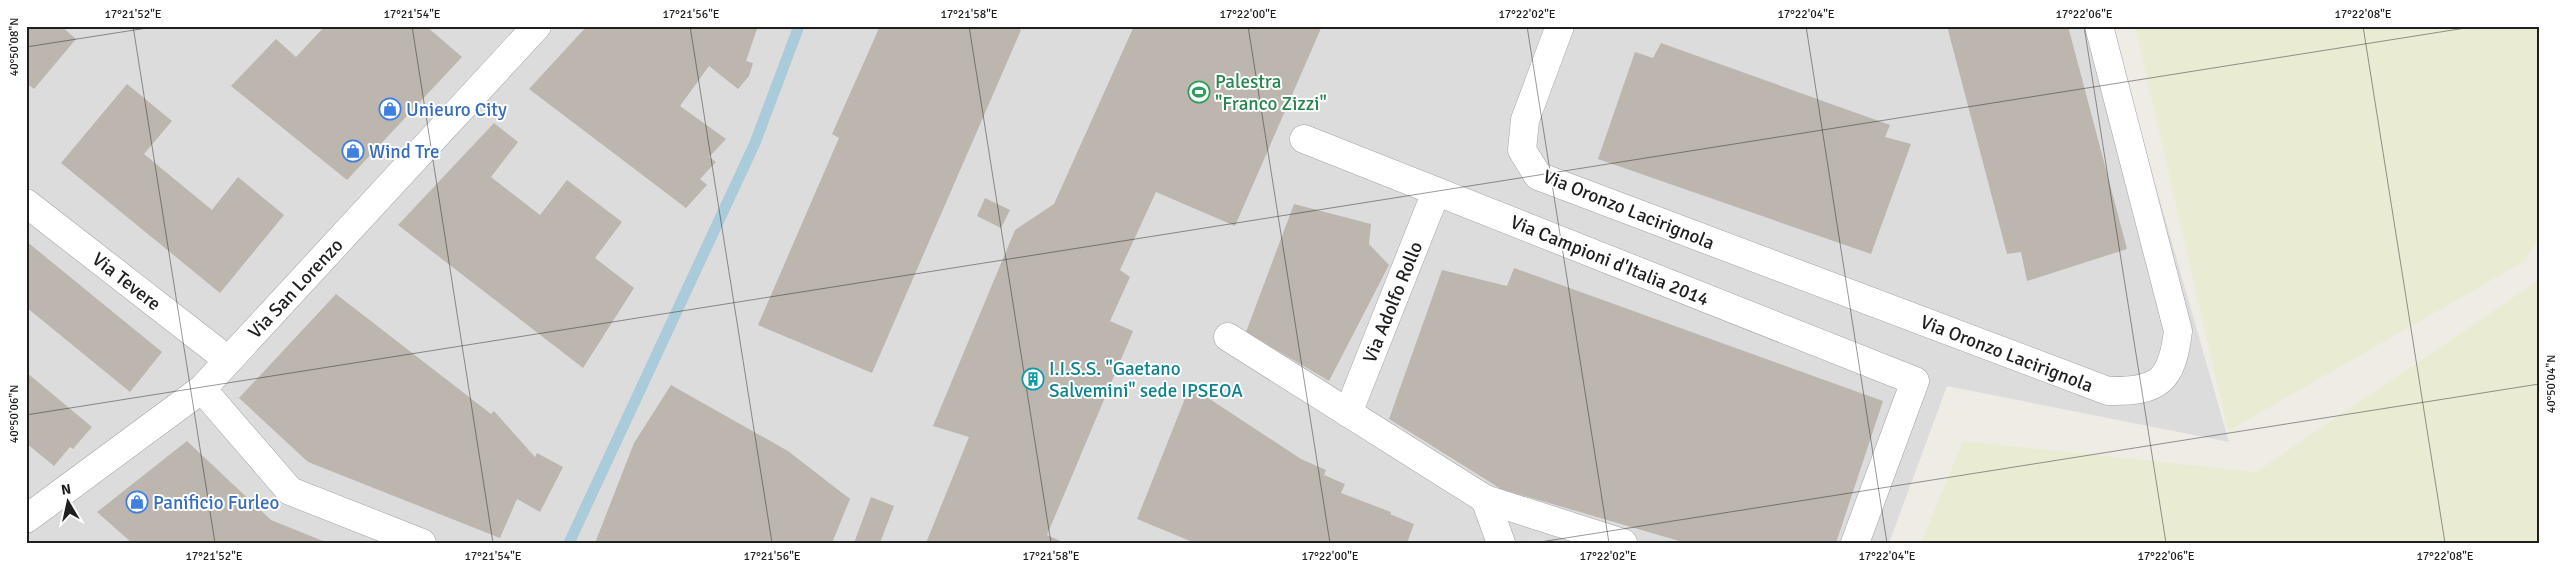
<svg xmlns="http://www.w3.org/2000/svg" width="2565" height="569" font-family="Signika,sans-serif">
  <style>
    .residential { fill: #dddcdc }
    .farmland { fill: #e9ecd3 }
    .parking { fill: #dfdfdf }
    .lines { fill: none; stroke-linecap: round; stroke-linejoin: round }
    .stream { stroke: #aacbd9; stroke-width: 11 }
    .building { fill: #bcb6af }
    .minor-casing { stroke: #a3a3a3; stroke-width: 29 }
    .tertiary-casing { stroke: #a3a3a3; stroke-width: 29 }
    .minor { stroke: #fff; stroke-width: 28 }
    .tertiary { stroke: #fff; stroke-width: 28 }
    .ticks { fill: none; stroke: #1f1f1f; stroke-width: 1; stroke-opacity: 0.45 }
    .labels { text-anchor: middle; stroke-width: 4; stroke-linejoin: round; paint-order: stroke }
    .leisure-label { font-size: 19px; fill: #27864d; stroke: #fff; text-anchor: start }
    .shop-label { font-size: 19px; fill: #366cbe; stroke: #fff; text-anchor: start }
    .street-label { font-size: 19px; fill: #1f1f1f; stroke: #fff }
    .culture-label { font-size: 19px; fill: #0d838f; stroke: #fff; text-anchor: start }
    .neatline { fill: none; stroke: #1f1f1f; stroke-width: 2 }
    .ticks-label { font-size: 12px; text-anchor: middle; fill: #1f1f1f }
  </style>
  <rect width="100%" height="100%" fill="#efece6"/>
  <!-- residential -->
  <polygon class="residential" points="26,26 2110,26 2229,442 1947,386 1889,543 26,543"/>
  <!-- farmland -->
  <g class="farmland">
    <polygon points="2135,26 2539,26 2539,237 2525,261 2228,431"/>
    <polygon points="2539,280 2539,543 1921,543 1963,441 2256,472"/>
  </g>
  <!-- parking -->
  <polygon class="parking" points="1532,535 1544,538 1558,543 1521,543"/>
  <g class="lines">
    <!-- stream -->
    <polyline class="stream" points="569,543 755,143 799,26"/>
  </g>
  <!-- building -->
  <g class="building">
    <polygon points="26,26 61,26 76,39 34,89 26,83"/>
    <polygon points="325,26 426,26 462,57 347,180 231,86 276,39 296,57"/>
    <polygon points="587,26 758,26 746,61 753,63 749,76 738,89 709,66 680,106 726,139 709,157 716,162 700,179 707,185 686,208 529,89"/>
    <polygon points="880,26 1015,26 1021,30 872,373 758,325 839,138 832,134"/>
    <polygon points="1134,26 1322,26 1235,226 1156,192 1120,270 1130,277 1110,321 1133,331 1047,535 1065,543 926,543 969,437 933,426 1015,230 1054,204"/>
    <polygon points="1947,26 2068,26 2127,249 2027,281 2021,252 2007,254"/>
    <polygon points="1661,43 1890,125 1885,137 1911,144 1871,254 1598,159 1635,52 1653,58"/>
    <polygon points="127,84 172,121 144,154 212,210 238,177 284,215 220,293 61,163"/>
    <polygon points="494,123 518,142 491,177 540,215 567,180 622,222 595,258 634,288 583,368 398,225"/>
    <polygon points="985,198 1010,210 1001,228 977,216"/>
    <polygon points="1294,204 1371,224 1369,244 1389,265 1329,381 1246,332"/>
    <polygon points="26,241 162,352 130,392 26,307"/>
    <polygon points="1514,268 1883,401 1836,543 1686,543 1501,489 1389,419 1442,270 1507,286"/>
    <polygon points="336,294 491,414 494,411 535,457 537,453 563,467 540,512 517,499 500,538 308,462 239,398"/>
    <polygon points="26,372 92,427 73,449 70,447 54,466 26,443"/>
    <polygon points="671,385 788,451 850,499 832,543 595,543 634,443"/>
    <polygon points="1190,386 1301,459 1326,470 1324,475 1345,484 1341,493 1391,512 1390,514 1414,524 1407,543 1195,543 1137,519"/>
    <polygon points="187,441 271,520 328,543 132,543 97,512"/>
    <polygon points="871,497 894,506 880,543 854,543"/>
  </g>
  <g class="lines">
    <!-- minor casing -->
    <g class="minor-casing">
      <g id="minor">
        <path d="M1560,26L1525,120L1522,150L1538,176L2108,391C2159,392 2172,381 2178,331L2099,26"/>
        <polyline points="1304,139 1915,381 1855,543"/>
        <polyline points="26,203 228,360"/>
        <polyline points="1228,337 1485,499 1623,543"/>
        <polyline points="202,389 290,491 422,543"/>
        <polyline points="1348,413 1436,192"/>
        <polyline points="1485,499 1501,543"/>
      </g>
    </g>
    <!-- tertiary casing -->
    <g class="tertiary-casing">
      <polyline id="tertiary" points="26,519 202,389 537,26"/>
    </g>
    <!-- minor -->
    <use href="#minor" class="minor"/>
    <!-- tertiary -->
    <use href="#tertiary" class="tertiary"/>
  </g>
  <!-- ticks -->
  <path class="ticks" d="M133,26L215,543M412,26L493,543M690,26L772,543M969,26L1051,543M1248,26L1330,543M1527,26L1609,543M1806,26L1887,543M2084,26L2166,543M2363,26L2445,543M26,47L160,26M26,415L2478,26M1534,543L2539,384"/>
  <!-- icons -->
  <defs>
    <g id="stadium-ring" transform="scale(1.125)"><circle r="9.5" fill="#fff" stroke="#2e9e5b" stroke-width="1.5"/><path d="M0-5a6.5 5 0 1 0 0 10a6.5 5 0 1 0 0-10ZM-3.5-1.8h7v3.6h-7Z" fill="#2e9e5b"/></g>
    <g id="shop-ring" transform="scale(1.125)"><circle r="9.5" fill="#fff" stroke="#3f7fe0" stroke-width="1.5"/><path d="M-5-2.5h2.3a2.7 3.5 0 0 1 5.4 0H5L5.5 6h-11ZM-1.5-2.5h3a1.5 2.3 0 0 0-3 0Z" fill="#3f7fe0"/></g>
    <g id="building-ring" transform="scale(1.125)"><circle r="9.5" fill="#fff" stroke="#0f9aa8" stroke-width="1.5"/><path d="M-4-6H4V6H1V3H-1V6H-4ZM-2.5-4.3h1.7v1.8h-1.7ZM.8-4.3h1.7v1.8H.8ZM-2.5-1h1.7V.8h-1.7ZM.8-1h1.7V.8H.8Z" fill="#0f9aa8"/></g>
  </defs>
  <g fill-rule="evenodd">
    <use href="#stadium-ring" x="1199" y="92"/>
    <use href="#shop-ring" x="390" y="109"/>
    <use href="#shop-ring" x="353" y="151"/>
    <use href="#building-ring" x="1033" y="379"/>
    <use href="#shop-ring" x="137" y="502"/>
  </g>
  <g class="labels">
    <!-- leisure labels -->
    <g class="leisure-label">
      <text x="1215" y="88">Palestra<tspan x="1215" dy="22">"Franco Zizzi"</tspan></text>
    </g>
    <!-- shop labels -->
    <g class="shop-label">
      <text x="406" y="116">Unieuro City</text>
      <text x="369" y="158">Wind Tre</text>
      <text x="153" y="509">Panificio Furleo</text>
    </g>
    <!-- street labels -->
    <g class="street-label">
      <text transform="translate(1629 209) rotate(22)" y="7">Via Oronzo Lacirignola</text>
      <text transform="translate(1610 260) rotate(22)" y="7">Via Campioni d'Italia 2014</text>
      <text transform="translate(127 281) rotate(38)" y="7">Via Tevere</text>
      <text transform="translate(295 288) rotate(-47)" y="7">Via San Lorenzo</text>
      <text transform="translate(1392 302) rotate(-68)" y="7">Via Adolfo Rollo</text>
      <text transform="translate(2007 353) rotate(21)" y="7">Via Oronzo Lacirignola</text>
    </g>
    <!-- culture labels -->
    <g class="culture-label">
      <text x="1049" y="375">I.I.S.S. "Gaetano<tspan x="1049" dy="22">Salvemini" sede IPSEOA</tspan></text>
    </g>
  </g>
  <!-- border -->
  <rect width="2565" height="569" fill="none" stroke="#ffffff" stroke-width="55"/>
  <!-- north arrow -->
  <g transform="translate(68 502) rotate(351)" stroke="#ffffff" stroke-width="4" paint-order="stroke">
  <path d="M0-4L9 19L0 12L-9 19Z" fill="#1f1f1f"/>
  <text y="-8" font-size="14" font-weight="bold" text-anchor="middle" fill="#1f1f1f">N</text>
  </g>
  <rect x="28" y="28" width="2510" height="514" class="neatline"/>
  <g class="ticks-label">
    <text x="133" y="18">17°21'52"E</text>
    <text x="412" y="18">17°21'54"E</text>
    <text x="691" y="18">17°21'56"E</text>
    <text x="969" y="18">17°21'58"E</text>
    <text x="1248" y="18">17°22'00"E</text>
    <text x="1527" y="18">17°22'02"E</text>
    <text x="1806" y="18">17°22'04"E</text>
    <text x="2084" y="18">17°22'06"E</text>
    <text x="2363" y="18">17°22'08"E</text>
    <text transform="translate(14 47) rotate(-90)" y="4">40°50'08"N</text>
    <text transform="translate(2551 384) rotate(-90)" y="4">40°50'04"N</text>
    <text transform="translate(14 414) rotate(-90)" y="4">40°50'06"N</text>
    <text x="214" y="560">17°21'52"E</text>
    <text x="493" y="560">17°21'54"E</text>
    <text x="772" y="560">17°21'56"E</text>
    <text x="1051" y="560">17°21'58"E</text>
    <text x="1330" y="560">17°22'00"E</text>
    <text x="1608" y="560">17°22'02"E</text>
    <text x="1887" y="560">17°22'04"E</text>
    <text x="2166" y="560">17°22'06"E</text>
    <text x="2445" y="560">17°22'08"E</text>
  </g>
</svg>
